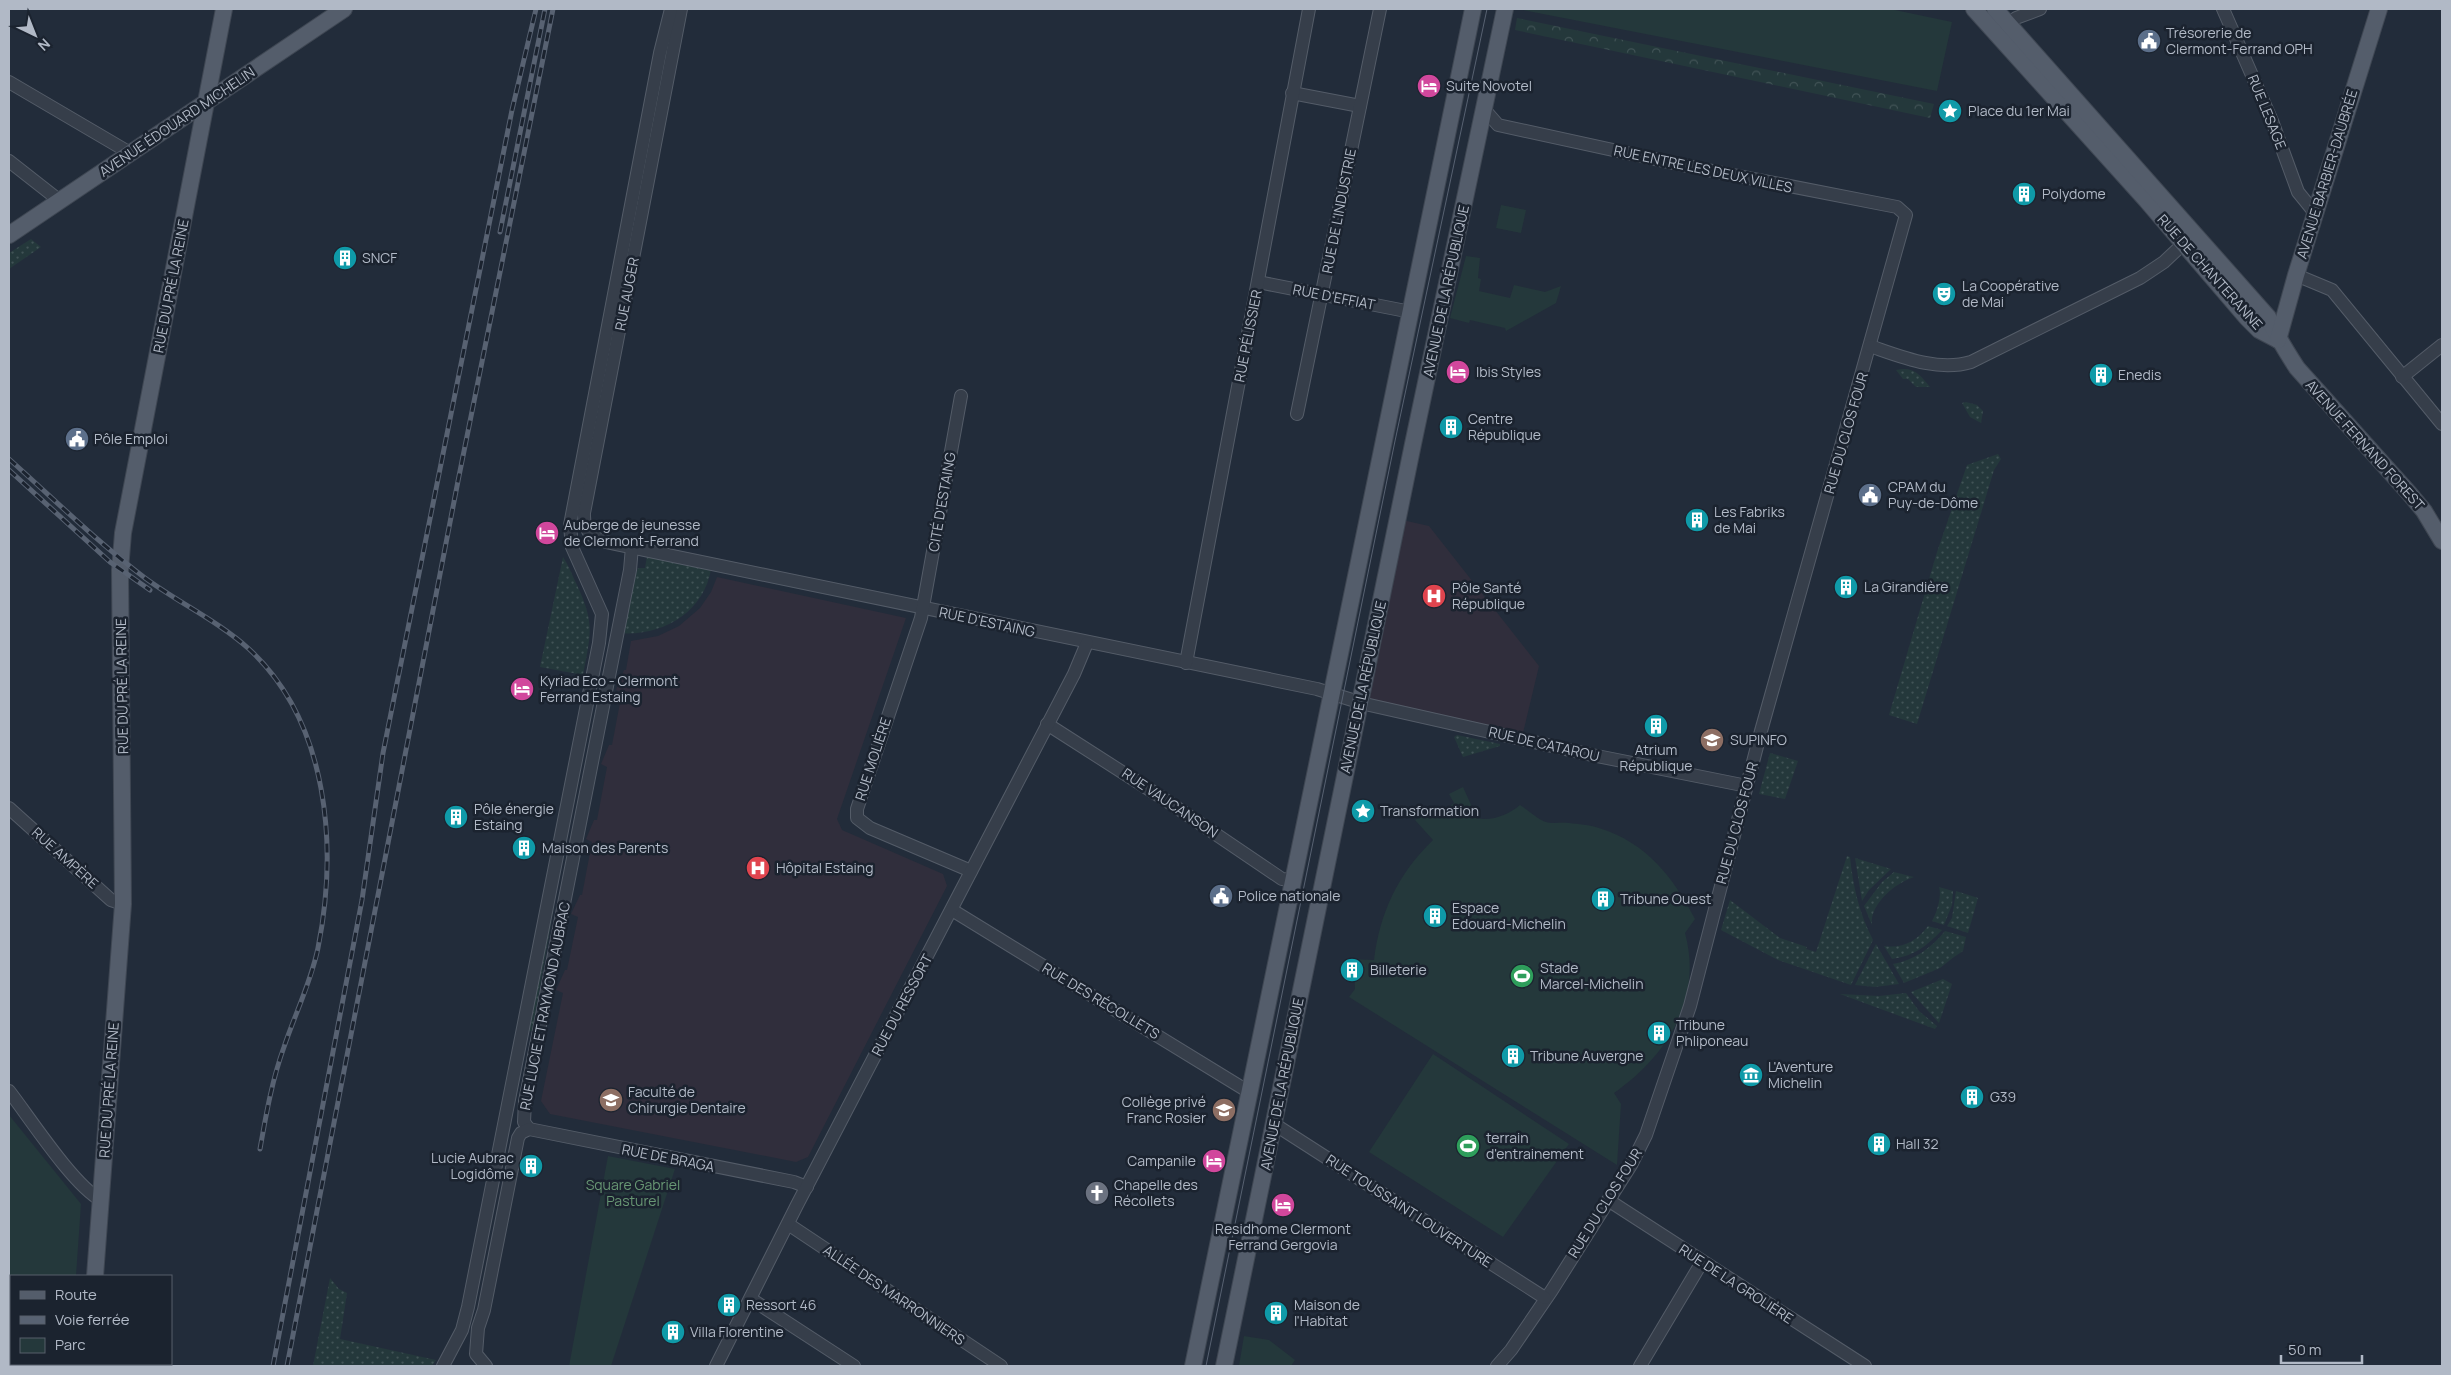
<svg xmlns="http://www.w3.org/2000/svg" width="2451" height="1375" font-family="Manrope,sans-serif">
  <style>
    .medical { fill: #302e3c }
    .grass { fill: url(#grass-dots) }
    .forest { fill: url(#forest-crowns) }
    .green { fill: #24383b }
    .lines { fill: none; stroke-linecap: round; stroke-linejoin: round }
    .minor-casing { stroke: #545c68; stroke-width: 14 }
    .major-casing { stroke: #3f4753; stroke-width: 18 }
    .minor { stroke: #363e4a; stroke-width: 12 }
    .major { stroke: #545d6b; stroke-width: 16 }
    .tram { stroke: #586272; stroke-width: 1 }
    .rail-casing { stroke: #586272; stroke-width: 5 }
    .rail { stroke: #1b232f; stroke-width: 3; stroke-dasharray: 9; stroke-linecap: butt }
    .labels { text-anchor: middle; stroke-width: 5; stroke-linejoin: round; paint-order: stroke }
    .poi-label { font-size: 14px; fill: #b1b9c6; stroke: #1b232f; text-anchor: start }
    .street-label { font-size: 14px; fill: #b1b9c6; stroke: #1b232f }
    .park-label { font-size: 14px; fill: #689774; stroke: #1b232f }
  </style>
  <defs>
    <pattern id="grass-dots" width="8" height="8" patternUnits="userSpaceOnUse" patternTransform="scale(1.25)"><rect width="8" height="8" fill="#24383b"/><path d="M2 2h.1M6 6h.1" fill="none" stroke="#415356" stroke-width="1.8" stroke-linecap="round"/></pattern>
    <pattern id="forest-crowns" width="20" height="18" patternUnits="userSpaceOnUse" patternTransform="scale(1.25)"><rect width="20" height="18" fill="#24383b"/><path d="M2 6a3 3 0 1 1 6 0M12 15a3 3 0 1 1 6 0" fill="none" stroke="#415356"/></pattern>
  </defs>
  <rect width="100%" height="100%" fill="#222c3a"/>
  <!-- medical -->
  <g class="medical">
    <polygon points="1398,519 1429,526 1539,666 1522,737 1367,703"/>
    <polygon points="717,577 906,618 837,819 842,830 943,874 947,886 808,1157 796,1162 550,1114 541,1101 563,993 556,990 565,970 567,970 578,917 571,914 580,895 582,895 592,842 586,839 594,820 597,820 607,767 601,764 609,745 612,745 622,692 616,690 624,670 626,670 631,641 658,636 679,626 700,608 711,592"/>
  </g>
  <!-- grass -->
  <g class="grass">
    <polygon points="31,239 41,247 9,269 9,253"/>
    <path d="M1896,370C1914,366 1920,375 1930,387H1916L1908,379H1903Z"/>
    <polygon points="1966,402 1977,405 1983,411 1981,423 1970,417 1962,403"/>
    <polygon points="1998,454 2001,459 1994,470 1917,724 1889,715 1937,552 1967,465"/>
    <path d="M647,556L711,569C704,613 661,637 619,633L632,572L636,573L638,568H645Z"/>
    <path d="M563,557C569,566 572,575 577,585C595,624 591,633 583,675L540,667Z"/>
    <polygon points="1457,735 1500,744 1500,746 1463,757 1454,737"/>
    <polygon points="1770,753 1798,761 1785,799 1759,794"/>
    <path d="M1847,856L1850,857C1853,886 1859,913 1873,940L1851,985L1778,960L1721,930L1730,900L1780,938L1807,947L1806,949L1816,952Z"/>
    <polygon points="1855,858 1891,869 1869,890 1862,901"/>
    <path d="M1894,872L1914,877C1897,882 1869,904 1872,925L1864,906L1882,882Z"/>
    <path d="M1939,887L1953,891L1952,905L1944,925L1932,921C1937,912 1942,896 1939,887Z"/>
    <polygon points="1956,891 1978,898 1968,933 1947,926 1952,918"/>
    <polygon points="552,907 554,907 532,1031 528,1031"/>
    <path d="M1928,926L1942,930C1927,946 1914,956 1892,959L1884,946C1902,949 1917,941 1928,926Z"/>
    <path d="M1945,931L1966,937L1963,951L1954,957L1940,968L1904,983L1893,964C1915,960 1931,948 1945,931Z"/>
    <polygon points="1876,944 1899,984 1875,987 1855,985"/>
    <polygon points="1943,979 1952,984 1939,1023 1911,992"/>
    <polygon points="1906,993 1919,1011 1937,1026 1935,1029 1840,994 1879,996"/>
    <polygon points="330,1278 339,1289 347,1293 340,1339 436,1360 432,1366 313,1366"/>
  </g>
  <!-- forest -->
  <polygon class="forest" points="1517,18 1934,104 1930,118 1515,30"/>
  <!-- green -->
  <g class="green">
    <polygon points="1518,9 1890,9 1952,22 1937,91"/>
    <polygon points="1501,205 1526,210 1521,233 1496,228"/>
    <polygon points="1466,256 1480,258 1478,278 1481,279 1479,291 1510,298 1514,285 1545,292 1561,286 1556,303 1506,331 1505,328 1470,320 1469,323 1450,318"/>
    <path d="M1463,787L1477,818C1491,822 1510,814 1520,805C1528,810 1537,819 1546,822C1552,824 1562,822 1569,823C1578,824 1590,825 1599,828C1647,843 1673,877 1695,919L1685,933C1703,999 1667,1056 1614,1093L1621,1104L1617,1165L1349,997L1355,989L1354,966L1348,965V959L1374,960C1380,912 1398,874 1433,840L1415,820L1429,809L1435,817L1454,803L1449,794Z"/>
    <polygon points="1433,1054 1569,1144 1503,1237 1369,1152"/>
    <polygon points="9,1115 81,1204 76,1276 11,1276 11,1364 69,1364 69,1366 9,1366"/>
    <polygon points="608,1156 675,1169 611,1366 569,1366"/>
    <polygon points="1244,1336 1269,1340 1295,1360 1291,1366 1239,1366"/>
  </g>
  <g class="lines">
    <!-- minor casing -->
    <g class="minor-casing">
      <g id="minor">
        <path d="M681,9L584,513C583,535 596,540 615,544L1317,689L1365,704L1592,755L1747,786"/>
        <polyline points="2223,9 2272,121 2298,192 2315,213"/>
        <polyline points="2003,29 2016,18 2040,9"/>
        <polyline points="9,82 130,153"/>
        <polyline points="1292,93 1360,106"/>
        <polyline points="1484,109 1498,125 1682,165 1897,207 1906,215 1761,731 1690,1006 1646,1135 1631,1165 1552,1290 1511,1350 1497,1366"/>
        <polyline points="9,161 60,201"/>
        <polyline points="2296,275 2332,290 2442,424"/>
        <polyline points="1258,282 1411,312"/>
        <path d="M1870,346C1902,357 1938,372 1971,362L2140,278L2164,262L2183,244"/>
        <polyline points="2402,377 2442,345"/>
        <polyline points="961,396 921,618 857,809 857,818 870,828 971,871"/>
        <polyline points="1297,414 1380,9"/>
        <polyline points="1186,663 1309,9"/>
        <polyline points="1047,724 1161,797 1282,879 1293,880"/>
        <polyline points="9,808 111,900 123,904"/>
        <polyline points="952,910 1249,1092"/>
        <path d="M9,1091C30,1118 73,1185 101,1200"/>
        <polyline points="1274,1124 1545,1298"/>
        <polyline points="529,1129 524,1122 525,1101 630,570 632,547"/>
        <polyline points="529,1129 794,1182 807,1187"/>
        <polyline points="1608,1200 1865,1366"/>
        <polyline points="788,1224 1001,1366"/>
        <polyline points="751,1299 854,1366"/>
        <polyline points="443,1366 462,1330 468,1307 599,643 602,614 572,547 570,525 660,53 671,9"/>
        <polyline points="486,1366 476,1354 478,1328 484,1310 518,1138 521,1133 529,1129"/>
        <polyline points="716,1366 797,1205 1074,674 1087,643"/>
        <polyline points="1640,1366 1702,1262"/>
      </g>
    </g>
    <!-- major casing -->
    <g class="major-casing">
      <g id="major">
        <polyline points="1974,9 2147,201 2247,318 2259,330 2278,340"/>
        <path d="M1995,9L2268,317C2276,335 2286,351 2297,368L2409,493L2424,511L2442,541"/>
        <polyline points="9,235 344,9"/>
        <polyline points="2278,340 2296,275 2379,9"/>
        <polyline points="95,1276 123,904 120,570 123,533 224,9"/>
        <polyline points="97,1364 98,1366"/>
        <polyline points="84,1366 84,1364"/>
        <polyline points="1193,1366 1473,9"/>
        <polyline points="1224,1366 1413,444 1505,9"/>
      </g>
    </g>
    <!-- minor -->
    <use href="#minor" class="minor"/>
    <!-- major -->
    <use href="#major" class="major"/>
    <!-- tram -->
    <polyline class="tram" points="1206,1366 1395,441 1487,9"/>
    <!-- rail casing -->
    <g class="rail-casing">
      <g id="rail">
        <polyline points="500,232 545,9"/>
        <path d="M9,459C54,499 97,542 145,578C179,603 218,621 249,649C329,723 338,847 318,948C311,982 295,1014 284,1047C272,1080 266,1115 260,1149"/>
        <polyline points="9,470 110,562 150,590"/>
        <polyline points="273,1366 362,900 383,753 512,110 536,9"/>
        <polyline points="287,1366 458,481 553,9"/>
      </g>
    </g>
    <!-- rail -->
    <use href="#rail" class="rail"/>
  </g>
  <!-- icons -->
  <defs>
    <g id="civic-disc" transform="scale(1.25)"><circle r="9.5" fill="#5c6f8a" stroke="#1b232f"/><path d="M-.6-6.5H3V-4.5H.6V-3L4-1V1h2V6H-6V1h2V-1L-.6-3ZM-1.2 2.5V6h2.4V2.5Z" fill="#fff"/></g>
    <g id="hotel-disc" transform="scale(1.25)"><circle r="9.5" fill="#d1479c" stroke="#1b232f"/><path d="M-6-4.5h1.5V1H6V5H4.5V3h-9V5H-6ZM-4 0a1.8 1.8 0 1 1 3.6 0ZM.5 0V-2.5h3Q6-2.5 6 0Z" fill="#fff"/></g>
    <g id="sight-disc" transform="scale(1.25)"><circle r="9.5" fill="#0f9aa8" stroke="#1b232f"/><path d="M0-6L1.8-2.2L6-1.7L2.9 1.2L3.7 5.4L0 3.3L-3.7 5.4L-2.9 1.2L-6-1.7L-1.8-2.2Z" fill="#fff"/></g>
    <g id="building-disc" transform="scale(1.25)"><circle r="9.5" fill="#0f9aa8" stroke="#1b232f"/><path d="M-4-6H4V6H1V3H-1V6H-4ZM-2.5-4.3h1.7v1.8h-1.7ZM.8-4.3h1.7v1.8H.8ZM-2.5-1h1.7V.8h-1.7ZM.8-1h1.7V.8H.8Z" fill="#fff"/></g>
    <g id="theatre-disc" transform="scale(1.25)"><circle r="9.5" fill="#0f9aa8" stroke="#1b232f"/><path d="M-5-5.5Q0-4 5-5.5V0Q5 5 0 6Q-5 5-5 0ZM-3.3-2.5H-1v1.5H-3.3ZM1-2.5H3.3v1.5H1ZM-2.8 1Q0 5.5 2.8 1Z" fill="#fff"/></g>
    <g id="hospital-disc" transform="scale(1.25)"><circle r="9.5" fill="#e0444e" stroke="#1b232f"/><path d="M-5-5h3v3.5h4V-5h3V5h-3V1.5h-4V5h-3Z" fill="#fff"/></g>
    <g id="university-disc" transform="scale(1.25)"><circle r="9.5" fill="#8d6e63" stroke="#1b232f"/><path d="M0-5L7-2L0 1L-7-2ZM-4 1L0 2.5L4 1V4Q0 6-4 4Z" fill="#fff"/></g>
    <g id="stadium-disc" transform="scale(1.25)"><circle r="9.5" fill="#2e9e5b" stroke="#1b232f"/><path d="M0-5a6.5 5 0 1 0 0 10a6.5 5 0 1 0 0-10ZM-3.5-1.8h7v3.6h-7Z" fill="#fff"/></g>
    <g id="museum-disc" transform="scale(1.25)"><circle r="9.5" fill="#0f9aa8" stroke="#1b232f"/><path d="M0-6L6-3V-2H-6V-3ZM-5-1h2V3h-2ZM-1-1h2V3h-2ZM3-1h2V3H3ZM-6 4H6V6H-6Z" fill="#fff"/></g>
    <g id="school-disc" transform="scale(1.25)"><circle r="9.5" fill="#8d6e63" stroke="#1b232f"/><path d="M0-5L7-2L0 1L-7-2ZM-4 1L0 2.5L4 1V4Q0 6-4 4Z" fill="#fff"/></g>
    <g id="church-disc" transform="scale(1.25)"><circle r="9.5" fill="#6b7280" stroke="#1b232f"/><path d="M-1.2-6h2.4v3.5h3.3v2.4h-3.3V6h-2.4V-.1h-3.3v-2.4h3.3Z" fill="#fff"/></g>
  </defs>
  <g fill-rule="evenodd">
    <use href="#civic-disc" x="2149" y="41"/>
    <use href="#hotel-disc" x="1429" y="86"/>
    <use href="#sight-disc" x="1950" y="111"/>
    <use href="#building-disc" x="2024" y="194"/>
    <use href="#building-disc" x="345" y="258"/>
    <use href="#theatre-disc" x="1944" y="294"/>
    <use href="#hotel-disc" x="1458" y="372"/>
    <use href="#building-disc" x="2101" y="375"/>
    <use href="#building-disc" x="1451" y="427"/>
    <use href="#civic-disc" x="77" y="439"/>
    <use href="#civic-disc" x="1870" y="495"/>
    <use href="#building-disc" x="1697" y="520"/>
    <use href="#hotel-disc" x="547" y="533"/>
    <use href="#building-disc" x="1846" y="587"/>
    <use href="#hospital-disc" x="1434" y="596"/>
    <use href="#hotel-disc" x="522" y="689"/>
    <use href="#building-disc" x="1656" y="726"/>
    <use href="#university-disc" x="1712" y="740"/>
    <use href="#sight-disc" x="1363" y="811"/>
    <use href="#building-disc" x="456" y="817"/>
    <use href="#building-disc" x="524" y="848"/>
    <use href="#hospital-disc" x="758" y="868"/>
    <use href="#civic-disc" x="1221" y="896"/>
    <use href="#building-disc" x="1603" y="899"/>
    <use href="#building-disc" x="1435" y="916"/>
    <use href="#building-disc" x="1352" y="970"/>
    <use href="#stadium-disc" x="1522" y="976"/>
    <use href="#building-disc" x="1659" y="1033"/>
    <use href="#building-disc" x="1513" y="1056"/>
    <use href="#museum-disc" x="1751" y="1075"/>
    <use href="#building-disc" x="1972" y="1097"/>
    <use href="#university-disc" x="611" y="1100"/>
    <use href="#school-disc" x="1224" y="1110"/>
    <use href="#building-disc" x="1879" y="1144"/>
    <use href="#stadium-disc" x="1468" y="1146"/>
    <use href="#hotel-disc" x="1214" y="1161"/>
    <use href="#building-disc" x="531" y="1166"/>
    <use href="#church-disc" x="1097" y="1193"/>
    <use href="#hotel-disc" x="1283" y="1205"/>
    <use href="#building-disc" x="729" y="1305"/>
    <use href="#building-disc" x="1276" y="1313"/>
    <use href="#building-disc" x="673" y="1332"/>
  </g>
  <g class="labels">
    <!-- poi labels -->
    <g class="poi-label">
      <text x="2166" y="38">Trésorerie de<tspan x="2166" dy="16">Clermont-Ferrand OPH</tspan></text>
      <text x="1446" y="91">Suite Novotel</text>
      <text x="1968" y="116">Place du 1er Mai</text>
      <text x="2042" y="199">Polydome</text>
      <text x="362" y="263">SNCF</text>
      <text x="1962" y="291">La Coopérative<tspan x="1962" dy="16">de Mai</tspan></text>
      <text x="1476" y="377">Ibis Styles</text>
      <text x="2118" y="380">Enedis</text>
      <text x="1468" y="424">Centre<tspan x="1468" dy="16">République</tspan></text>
      <text x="94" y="444">Pôle Emploi</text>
      <text x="1888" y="492">CPAM du<tspan x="1888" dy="16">Puy-de-Dôme</tspan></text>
      <text x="1714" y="517">Les Fabriks<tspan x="1714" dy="16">de Mai</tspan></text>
      <text x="564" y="530">Auberge de jeunesse<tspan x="564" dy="16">de Clermont-Ferrand</tspan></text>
      <text x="1864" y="592">La Girandière</text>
      <text x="1452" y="593">Pôle Santé<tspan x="1452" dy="16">République</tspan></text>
      <text x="540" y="686">Kyriad Eco - Clermont<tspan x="540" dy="16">Ferrand Estaing</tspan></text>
      <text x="1730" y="745">SUPINFO</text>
      <text x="1656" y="755" text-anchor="middle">Atrium<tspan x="1656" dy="16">République</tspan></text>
      <text x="474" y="814">Pôle énergie<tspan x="474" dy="16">Estaing</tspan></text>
      <text x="1380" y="816">Transformation</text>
      <text x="542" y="853">Maison des Parents</text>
      <text x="776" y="873">Hôpital Estaing</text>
      <text x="1238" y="901">Police nationale</text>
      <text x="1620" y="904">Tribune Ouest</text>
      <text x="1452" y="913">Espace<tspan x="1452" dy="16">Edouard-Michelin</tspan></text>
      <text x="1540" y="973">Stade<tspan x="1540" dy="16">Marcel-Michelin</tspan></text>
      <text x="1370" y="975">Billeterie</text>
      <text x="1676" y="1030">Tribune<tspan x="1676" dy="16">Phliponeau</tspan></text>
      <text x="1530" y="1061">Tribune Auvergne</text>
      <text x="1768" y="1072">L'Aventure<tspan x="1768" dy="16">Michelin</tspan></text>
      <text x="628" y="1097">Faculté de<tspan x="628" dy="16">Chirurgie Dentaire</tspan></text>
      <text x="1990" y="1102">G39</text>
      <text x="1206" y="1107" text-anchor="end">Collège privé<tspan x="1206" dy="16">Franc Rosier</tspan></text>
      <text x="1486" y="1143">terrain<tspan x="1486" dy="16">d'entrainement</tspan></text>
      <text x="1896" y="1149">Hall 32</text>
      <text x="514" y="1163" text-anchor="end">Lucie Aubrac<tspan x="514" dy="16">Logidôme</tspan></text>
      <text x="1196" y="1166" text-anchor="end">Campanile</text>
      <text x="1114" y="1190">Chapelle des<tspan x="1114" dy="16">Récollets</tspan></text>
      <text x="1283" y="1234" text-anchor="middle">Residhome Clermont<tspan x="1283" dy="16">Ferrand Gergovia</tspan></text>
      <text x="746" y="1310">Ressort 46</text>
      <text x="1294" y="1310">Maison de<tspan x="1294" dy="16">l'Habitat</tspan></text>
      <text x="690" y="1337">Villa Florentine</text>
    </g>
    <!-- street labels -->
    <g class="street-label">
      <text transform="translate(2267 112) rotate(68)" y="5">RUE LESAGE</text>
      <text transform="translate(177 122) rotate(-34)" y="5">AVENUE ÉDOUARD MICHELIN</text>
      <text transform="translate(1703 169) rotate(12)" y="5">RUE ENTRE LES DEUX VILLES</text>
      <text transform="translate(2327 174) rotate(-73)" y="5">AVENUE BARBIER-DAUBRÉE</text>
      <text transform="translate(1339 211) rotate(-79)" y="5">RUE DE L'INDUSTRIE</text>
      <text transform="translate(2210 272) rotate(48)" y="5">RUE DE CHANTERANNE</text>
      <text transform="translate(171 286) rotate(-79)" y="5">RUE DU PRÉ LA REINE</text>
      <text transform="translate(1446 291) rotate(-78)" y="5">AVENUE DE LA RÉPUBLIQUE</text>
      <text transform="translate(627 294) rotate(-79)" y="5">RUE AUGER</text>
      <text transform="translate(1334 297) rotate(11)" y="5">RUE D'EFFIAT</text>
      <text transform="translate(1248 336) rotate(-79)" y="5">RUE PÉLISSIER</text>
      <text transform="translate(1846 433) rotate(-74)" y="5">RUE DU CLOS FOUR</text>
      <text transform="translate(2365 445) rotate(48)" y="5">AVENUE FERNAND FOREST</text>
      <text transform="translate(942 502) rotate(-80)" y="5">CITÉ D'ESTAING</text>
      <text transform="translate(987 622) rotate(12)" y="5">RUE D'ESTAING</text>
      <text transform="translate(122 686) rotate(-91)" y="5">RUE DU PRÉ LA REINE</text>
      <text transform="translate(1363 687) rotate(-78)" y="5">AVENUE DE LA RÉPUBLIQUE</text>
      <text transform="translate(1544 744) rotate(13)" y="5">RUE DE CATAROU</text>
      <text transform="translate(873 759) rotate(-72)" y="5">RUE MOLIÈRE</text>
      <text transform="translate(1170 803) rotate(34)" y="5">RUE VAUCANSON</text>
      <text transform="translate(1737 823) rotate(-75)" y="5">RUE DU CLOS FOUR</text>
      <text transform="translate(65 858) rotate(42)" y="5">RUE AMPÈRE</text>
      <text transform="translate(1101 1001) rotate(31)" y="5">RUE DES RÉCOLLETS</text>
      <text transform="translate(902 1005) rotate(-62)" y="5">RUE DU RESSORT</text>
      <text transform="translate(545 1006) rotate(-79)" y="5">RUE LUCIE ET RAYMOND AUBRAC</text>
      <text transform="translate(1282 1084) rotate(-79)" y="5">AVENUE DE LA RÉPUBLIQUE</text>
      <text transform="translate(109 1090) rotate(-86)" y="5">RUE DU PRÉ LA REINE</text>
      <text transform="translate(668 1158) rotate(11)" y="5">RUE DE BRAGA</text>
      <text transform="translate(1605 1203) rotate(-58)" y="5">RUE DU CLOS FOUR</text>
      <text transform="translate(1409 1211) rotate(33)" y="5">RUE TOUSSAINT LOUVERTURE</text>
      <text transform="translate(1736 1284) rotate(33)" y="5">RUE DE LA GROLIÈRE</text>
      <text transform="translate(894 1295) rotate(34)" y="5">ALLÉE DES MARRONNIERS</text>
    </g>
    <!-- park labels -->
    <g class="park-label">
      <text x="633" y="1190">Square Gabriel<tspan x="633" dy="16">Pasturel</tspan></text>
    </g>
  </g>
  <!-- border -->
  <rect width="2451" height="1375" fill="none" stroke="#b1b9c6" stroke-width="20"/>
  <!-- legend -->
  <rect x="10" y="1275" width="162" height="90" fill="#1b232f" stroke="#575f6b"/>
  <rect x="20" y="1291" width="25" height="8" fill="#545d6b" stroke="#575f6b"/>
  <text x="55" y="1300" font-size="15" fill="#b1b9c6">Route</text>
  <rect x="20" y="1316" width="25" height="8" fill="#586272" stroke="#575f6b"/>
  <text x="55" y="1325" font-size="15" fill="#b1b9c6">Voie ferrée</text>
  <rect x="20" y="1338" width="25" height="15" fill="#24383b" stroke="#575f6b"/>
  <text x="55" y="1350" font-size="15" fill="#b1b9c6">Parc</text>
  <!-- north arrow -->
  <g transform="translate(35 35) rotate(137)" stroke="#1b232f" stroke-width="4" paint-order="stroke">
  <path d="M0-4L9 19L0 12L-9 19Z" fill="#b1b9c6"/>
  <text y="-8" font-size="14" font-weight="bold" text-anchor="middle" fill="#b1b9c6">N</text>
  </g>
  <!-- scale -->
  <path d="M2281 1355v8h81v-8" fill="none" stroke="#b1b9c6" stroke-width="2.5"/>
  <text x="2288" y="1355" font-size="15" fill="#b1b9c6" stroke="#1b232f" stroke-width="4" paint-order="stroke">50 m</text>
</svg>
